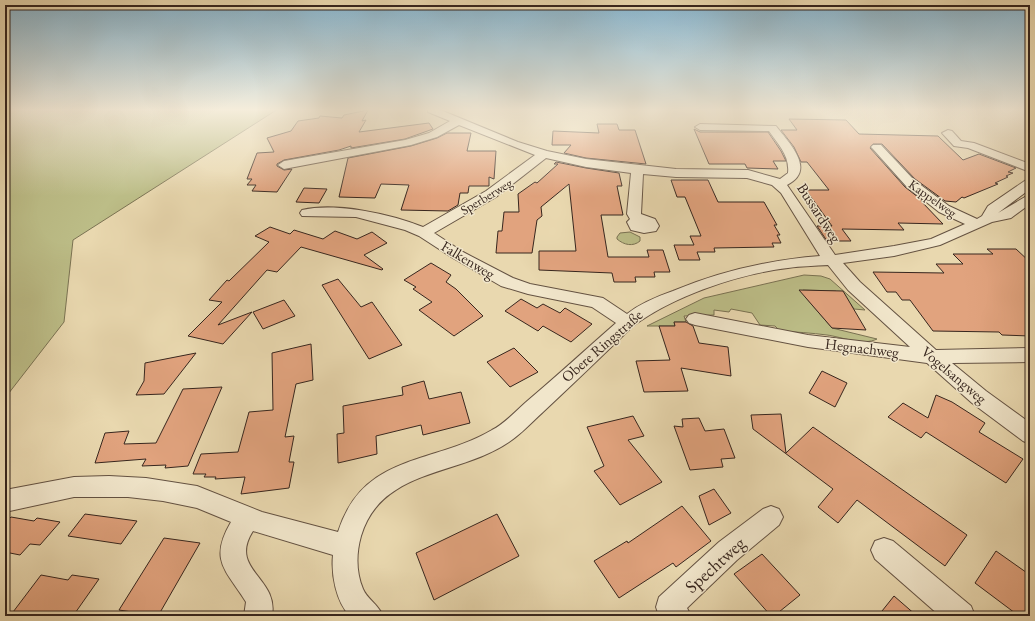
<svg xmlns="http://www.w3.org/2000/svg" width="1035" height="621" font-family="'EB Garamond',serif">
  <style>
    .green { fill: #bcbd87; stroke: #7a7252 }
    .building { fill: #e1a37e; stroke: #37261e }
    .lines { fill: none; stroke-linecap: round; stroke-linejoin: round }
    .street-casing { stroke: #645242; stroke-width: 2 }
    .street { fill: #f1e6cb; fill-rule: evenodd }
    .labels { text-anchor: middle; stroke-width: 3; stroke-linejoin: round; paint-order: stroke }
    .far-street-label { font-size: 13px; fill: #37261e; stroke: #f1e6cb }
    .street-label { font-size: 15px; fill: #37261e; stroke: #f1e6cb }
    .near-street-label { font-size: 18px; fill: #37261e; stroke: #f1e6cb }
  </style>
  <rect width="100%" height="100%" fill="#e9d8af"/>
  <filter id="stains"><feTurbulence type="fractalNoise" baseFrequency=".005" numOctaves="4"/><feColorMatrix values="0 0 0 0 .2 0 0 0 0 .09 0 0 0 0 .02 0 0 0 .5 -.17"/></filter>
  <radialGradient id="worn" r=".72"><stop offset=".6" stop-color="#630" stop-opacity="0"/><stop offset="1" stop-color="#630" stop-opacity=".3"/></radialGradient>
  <!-- green -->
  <g class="green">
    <polygon points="5,109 278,109 73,240 64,322 5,398"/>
    <path d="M630,232L640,237V241C633,247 624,245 617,239V237L620,233Z"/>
    <path d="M804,275L821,276L830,279L865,310L854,309L850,303H843L836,291L803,290L807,299L832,328L877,339C863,346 842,337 827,335C812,333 796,332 780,331L775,326L760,325L752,313L731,309L729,312L714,310V315L684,316L686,322H674L675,326H647L704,298Z"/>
  </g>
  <!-- building -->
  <g class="building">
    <polygon points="368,110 362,121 366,120 359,132 429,123 433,129 405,139 351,148 351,146 339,150 284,160 277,164 277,166 284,170 292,169 277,192 252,191 256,185 247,185 252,179 247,179 257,153 274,152 267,138 291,131 298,121 319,118 320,116 342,118 344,115"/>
    <polygon points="789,119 846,120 859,134 938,136 963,160 979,154 1016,168 1008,172 1013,173 1006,176 1008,177 995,183 998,184 964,198 962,197 956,202 945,201 915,179 882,144 873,144 870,148 905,187 923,201 921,201 943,224 898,223 904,230 842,229 851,241 827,241 817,226 832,226 806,190 829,190 807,162 801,162 794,147 781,130 797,130"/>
    <polygon points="597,124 617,124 619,130 635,130 646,164 586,158 564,153 571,145 552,145 553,131 599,133"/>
    <polygon points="694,129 700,132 768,132 781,151 786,161 773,161 778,169 747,168 745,164 709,164"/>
    <polygon points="447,133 471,133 467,151 496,151 494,179 489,177 489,186 469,186 468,193 460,193 458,205 448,211 401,210 409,185 381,184 375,198 339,197 348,158 411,146 437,138"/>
    <polygon points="556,162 586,168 619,173 622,186 617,186 623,215 601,215 608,257 649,257 647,250 663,250 670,272 654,272 655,277 635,277 636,282 614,282 612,273 539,270 539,251 576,251 569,184 541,207 542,216 537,220 532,253 496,253 498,231 502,231 504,212 519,212 518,194 535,182 537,183 558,164 554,164"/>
    <polygon points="671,180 708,180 718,202 764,202 777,225 774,225 780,235 777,235 781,243 772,243 774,247 714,248 715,252 697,252 700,260 679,260 674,245 694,245 690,236 701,236 685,197 677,197"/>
    <polygon points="304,188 327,189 319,203 296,202"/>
    <polygon points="270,227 290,234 294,230 323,239 335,231 357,239 372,232 387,243 364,255 383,269 382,270 301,247 277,272 267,270 218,325 252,312 223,344 188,336 222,302 209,300 227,280 229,281 269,242 255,236"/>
    <polygon points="987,249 1016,249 1030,262 1030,336 1002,335 999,332 933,331 910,300 902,300 896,292 887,292 873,272 944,273 936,264 963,264 953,254 993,254"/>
    <polygon points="431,263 451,275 446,282 456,289 483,316 454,336 419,310 432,302 413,289 416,287 404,280"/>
    <polygon points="338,279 361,307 372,302 402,345 369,359 322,285"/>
    <polygon points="799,290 843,291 866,330 832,328"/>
    <polygon points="521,299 537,308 543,304 560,313 565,308 592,324 571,342 543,326 538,331 505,311"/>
    <polygon points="284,300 295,316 263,329 253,312"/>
    <polygon points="674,322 686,322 693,326 699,343 728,347 731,376 681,368 688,391 644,392 636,361 670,360 659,326 675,326"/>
    <polygon points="311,344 313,380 296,384 285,437 294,436 289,462 294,462 289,488 241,494 245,477 215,479 216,477 204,477 206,474 193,474 201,454 238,452 249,412 273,410 272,353"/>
    <polygon points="514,348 538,372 510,387 487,362"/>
    <polygon points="196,353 164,394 136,395 144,381 145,363"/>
    <polygon points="822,371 847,383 835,407 809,393"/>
    <polygon points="424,381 429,399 461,392 470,423 423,435 421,425 376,436 377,454 338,463 337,434 344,433 343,406 403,395 402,387"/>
    <polygon points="222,387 188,466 165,468 166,465 142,466 146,459 95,463 105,433 129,431 124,444 156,443 183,389"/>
    <polygon points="936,395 952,402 985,423 979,432 1023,459 1006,483 926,432 921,438 888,417 903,403 928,418"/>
    <polygon points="781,414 786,453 813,427 967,535 945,566 857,500 838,523 818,507 833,489 753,429 751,415"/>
    <polygon points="633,416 644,436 628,440 662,482 620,505 594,471 604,466 587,427"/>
    <polygon points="699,418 705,431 724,429 735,458 721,459 723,467 690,470 674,426 683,427 682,419"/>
    <polygon points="714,489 731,513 709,525 699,496"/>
    <polygon points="682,506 711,541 676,567 673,563 619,598 594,561 627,541 628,543"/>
    <polygon points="85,514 115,518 137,521 121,544 68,536"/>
    <polygon points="497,514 519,556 434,600 416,553"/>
    <polygon points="11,517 34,521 37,518 60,522 40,545 30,544 20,555 5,552 5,523"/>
    <polygon points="164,538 200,543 158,616 119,610"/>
    <polygon points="996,551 1030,575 1030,616 1019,616 975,583"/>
    <polygon points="762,554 800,595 774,616 771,616 734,574"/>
    <polygon points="41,575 68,580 72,575 99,579 73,616 10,616"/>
    <polygon points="894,596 917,616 878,616"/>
  </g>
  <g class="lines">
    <!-- street casing -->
    <g class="street-casing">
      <g id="street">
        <path d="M428,109H438L518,142L547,151L586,159L676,169L748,170L780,179L788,173C790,156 778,144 769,131L700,130L695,127L700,124L776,126C789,143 817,170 787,185L835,255L894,246L931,239L965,224L939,212L906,186L873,149L871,147L873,145H881L914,180L949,206L977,219L982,216L988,206L1026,180L1030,179V189L998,213L1030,194V204L1011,218L992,222L940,245L894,256L843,263L860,282L936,350L1030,348V362L952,363L986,391L1030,423V444L1023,441L972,403L927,363L808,347L695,325L689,323L686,319L689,315L695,313L808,335L910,347L848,290L828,265C814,266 801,266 788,268C738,274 673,296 633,326C603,355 573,384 543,412C532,422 521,434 509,442C460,476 381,468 361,536C356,554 356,572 363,589C367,599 378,604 383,616H350C336,602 331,574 333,555L253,531C228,570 279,577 272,616H244L246,602C227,571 208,561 231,522L197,508L163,501L128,497H74L5,512V490L74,477L109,476L146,478L197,486L262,512L338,532C363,453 432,465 492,430C504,424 515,412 525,403C556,377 585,350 616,323L592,307L528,294L501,286L453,258L419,236L405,230L356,217L302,216L300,213L302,210C336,202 391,214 423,227L486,191L535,155L459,125L437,137L411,145L284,169L278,165L284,161L405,140L429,133L450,121L428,112ZM546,158L586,167L631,173L627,214L630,219L627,222L631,230L644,233L656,231L659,226L655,219L641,214L643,174L676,177L747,178L772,185L781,193L820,256C769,260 721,271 673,291C656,297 641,303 627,314L603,298L530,284L513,278L463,252L434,233L496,197Z"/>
        <polygon points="948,130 952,131 961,141 974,143 1030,164 1030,172 968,148 954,146 942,133"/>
        <polygon points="771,506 779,509 783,517 779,525 737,560 687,608 691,616 659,616 656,607 659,597 719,542 763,509"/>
        <polygon points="884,538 893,541 971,606 975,616 940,616 875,559 871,550 875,541"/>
      </g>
    </g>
    <!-- street -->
    <use href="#street" class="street"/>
  </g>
  <!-- sky -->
  <linearGradient id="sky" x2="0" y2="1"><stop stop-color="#87b6d1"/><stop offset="0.56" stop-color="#f5eddb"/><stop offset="1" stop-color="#f5eddb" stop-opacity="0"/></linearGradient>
  <rect width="1035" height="196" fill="url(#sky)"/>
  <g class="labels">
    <!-- far-street labels -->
    <g class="far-street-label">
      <text transform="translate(486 196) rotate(-31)" y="5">Sperberweg</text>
      <text transform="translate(933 198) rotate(35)" y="5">Kappelweg</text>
    </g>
    <!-- street labels -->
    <g class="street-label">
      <text transform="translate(819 213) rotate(57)" y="5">Bussardweg</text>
      <text transform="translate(468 260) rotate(31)" y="5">Falkenweg</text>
      <text transform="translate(602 346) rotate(-41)" y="5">Obere Ringstraße</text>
      <text transform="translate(862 348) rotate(7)" y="5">Hegnachweg</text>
      <text transform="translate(954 375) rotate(40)" y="5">Vogelsangweg</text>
    </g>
    <!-- near-street labels -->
    <g class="near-street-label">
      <text transform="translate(715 565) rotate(-42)" y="6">Spechtweg</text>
    </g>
  </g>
  <!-- margin -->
  <rect width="1035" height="621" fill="none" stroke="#e9d8af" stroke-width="20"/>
  <rect x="6" y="6" width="1023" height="609" fill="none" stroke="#37261e" stroke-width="2"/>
  <rect x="10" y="10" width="1015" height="601" fill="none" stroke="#37261e"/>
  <rect width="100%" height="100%" filter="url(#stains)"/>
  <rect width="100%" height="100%" fill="url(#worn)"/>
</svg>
